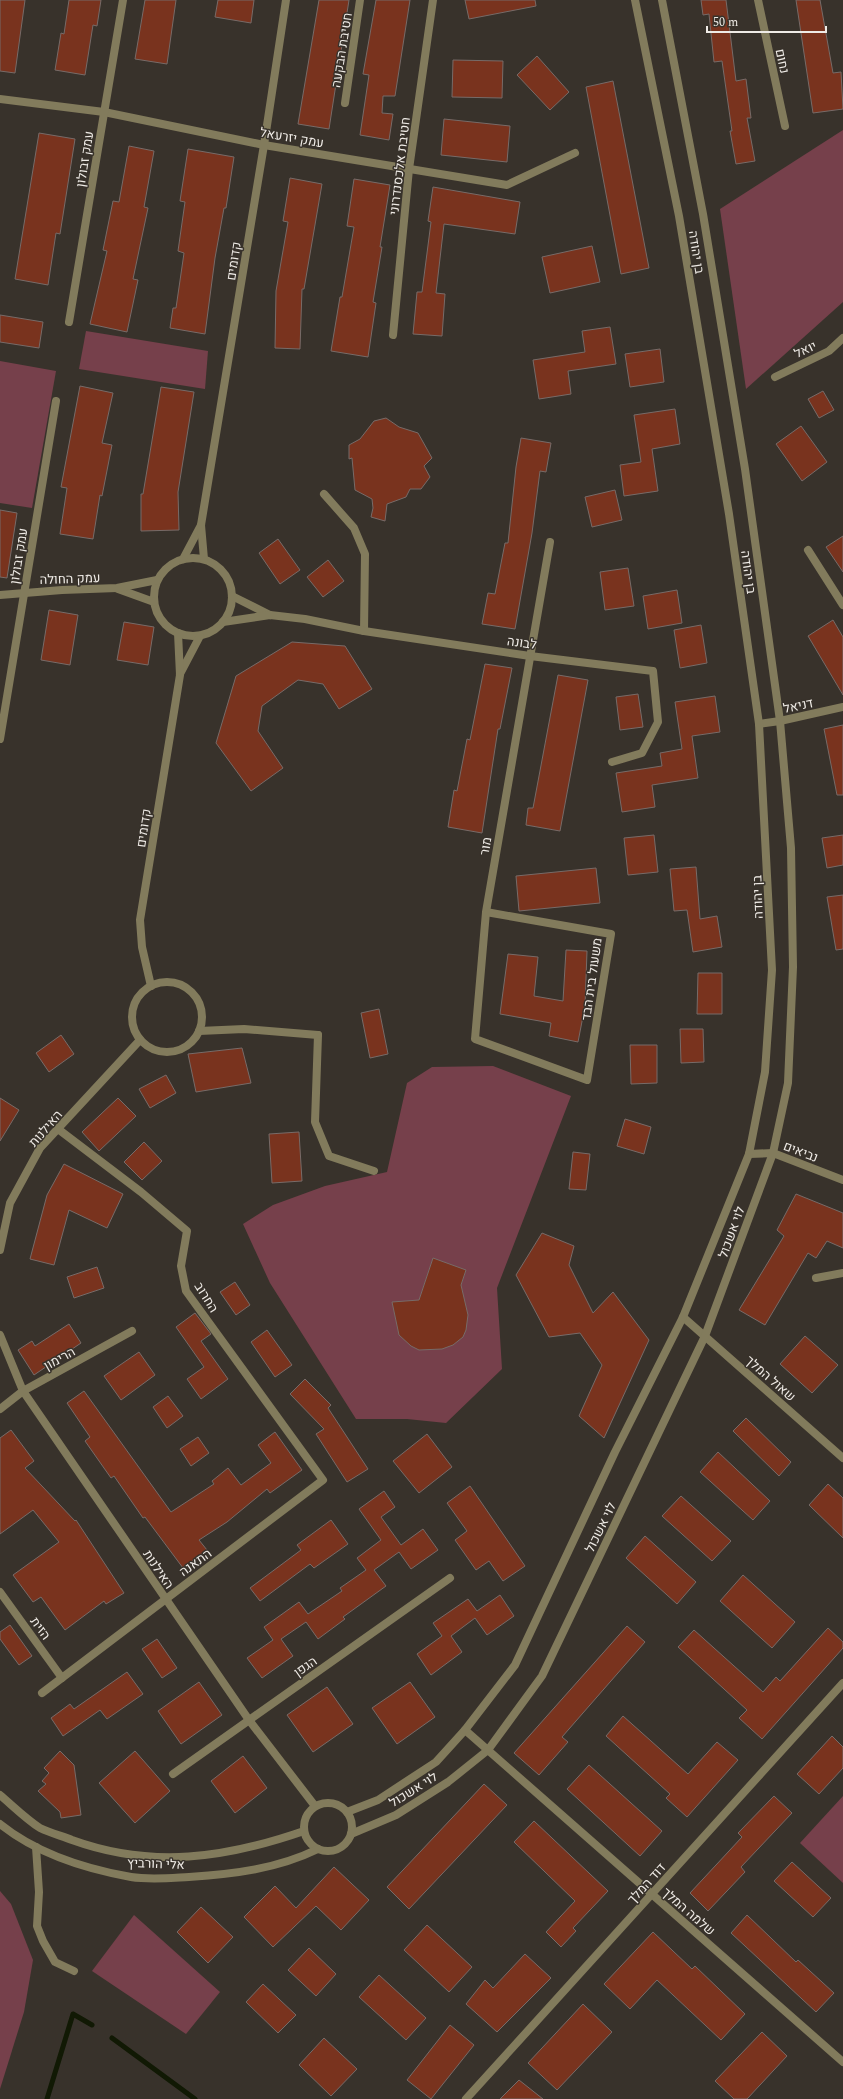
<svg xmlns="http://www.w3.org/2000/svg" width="843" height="2099" font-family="Spectral,Heebo,serif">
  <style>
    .green { fill: #76404b }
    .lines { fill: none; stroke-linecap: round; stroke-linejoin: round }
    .stream { stroke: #111904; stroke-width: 5 }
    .building { fill: #79331e; stroke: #776b68 }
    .service { stroke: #827b5c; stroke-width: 8 }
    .minor { stroke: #827b5c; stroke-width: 8 }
    .tertiary { stroke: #827b5c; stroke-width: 8 }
    .labels { text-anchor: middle; stroke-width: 3; stroke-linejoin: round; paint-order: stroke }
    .street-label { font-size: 13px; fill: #efebe6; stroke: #38322b }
  </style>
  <rect width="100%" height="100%" fill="#38322b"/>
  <!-- green -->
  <g class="green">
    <polygon points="843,130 843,302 746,389 720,209"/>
    <polygon points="86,331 208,351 205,389 79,369"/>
    <polygon points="0,361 56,371 32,508 0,503"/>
    <polygon points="493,1066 571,1096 497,1288 502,1369 446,1423 407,1419 356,1419 270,1283 243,1224 273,1205 325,1186 387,1172 407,1083 432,1067"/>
    <polygon points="843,1796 843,1883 800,1843"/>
    <polygon points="0,1891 11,1904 33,1960 24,2012 0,2089"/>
    <polygon points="134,1915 220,1992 186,2034 92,1971"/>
  </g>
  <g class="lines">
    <!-- stream -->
    <g class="stream">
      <polyline points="112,2038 195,2099"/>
      <polyline points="47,2099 73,2014 92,2025"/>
    </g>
  </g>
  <!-- building -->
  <g class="building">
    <polygon points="0,0 25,0 15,73 0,71"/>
    <polygon points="69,0 101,0 97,26 93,25 85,75 55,70 61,33 64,34"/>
    <polygon points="145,0 176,0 167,64 135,59"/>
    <polygon points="218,0 254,0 251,23 215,17"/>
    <polygon points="319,0 349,0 329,129 298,124"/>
    <polygon points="376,0 410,0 395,96 383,96 382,113 393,114 389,140 360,135 369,75 363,74"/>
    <polygon points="465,0 535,0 536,6 469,19"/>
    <polygon points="701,0 726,0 736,81 746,79 751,118 747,118 755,161 736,164 730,131 732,131 722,61 714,62 709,14 703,15"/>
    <polygon points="796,0 820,0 833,73 841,72 843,109 813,113"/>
    <polygon points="537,56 569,92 550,110 517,75"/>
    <polygon points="453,60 503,61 502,98 452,97"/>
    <polygon points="613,81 649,268 621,274 586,87"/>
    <polygon points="444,119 510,126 507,162 441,155"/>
    <polygon points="39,133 75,139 60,234 56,233 48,285 15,279"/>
    <polygon points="129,146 154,151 144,207 148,208 133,279 138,280 127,332 90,324 107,251 103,250 113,201 119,202"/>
    <polygon points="188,149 234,157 226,208 224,208 215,258 205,334 170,328 173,308 176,308 184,253 178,251 185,202 180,201"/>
    <polygon points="290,178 322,184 304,289 302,289 300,349 275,348 276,291 288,222 283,221"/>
    <polygon points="354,179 390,185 380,247 382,247 373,302 376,303 368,357 331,351 340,297 342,297 354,227 347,226"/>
    <polygon points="433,187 520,202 515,234 444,224 436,293 445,294 442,336 413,334 417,292 422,292 431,222 428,221"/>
    <polygon points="592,246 600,282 550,293 542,257"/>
    <polygon points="0,315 43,322 39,348 0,342"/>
    <polygon points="610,327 616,364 568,371 571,394 539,399 533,360 585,352 582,331"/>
    <polygon points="660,349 664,382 630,387 625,354"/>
    <polygon points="80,386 113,393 102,443 112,445 102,496 100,495 93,539 60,534 67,488 61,487"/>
    <polygon points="161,387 194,392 178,492 179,530 141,531 141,494 143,494"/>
    <polygon points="823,391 834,410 819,418 808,399"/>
    <polygon points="675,409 680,444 652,449 658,491 624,496 620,465 641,462 634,415"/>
    <polygon points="386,418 399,427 418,433 432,458 424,466 430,477 421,489 410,489 406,497 387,504 385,521 371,517 373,508 372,499 355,490 352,458 349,459 349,445 360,439 374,421"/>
    <polygon points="801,426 827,462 802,481 776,444"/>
    <polygon points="521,438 551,443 546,472 540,471 532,533 515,629 482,624 488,593 495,594 505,543 508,543 516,467"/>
    <polygon points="615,490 622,520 592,527 585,497"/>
    <polygon points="0,510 17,513 7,578 0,577"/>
    <polygon points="843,536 843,572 826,547"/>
    <polygon points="278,539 300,570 280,584 259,553"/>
    <polygon points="328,560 344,581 323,597 307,577"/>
    <polygon points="628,568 634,606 605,610 600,572"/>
    <polygon points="677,590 682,623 648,629 643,596"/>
    <polygon points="49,610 78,615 70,665 41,660"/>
    <polygon points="833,620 843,637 843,695 808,636"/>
    <polygon points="124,622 154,627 148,665 117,660"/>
    <polygon points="701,625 707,663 680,668 674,630"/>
    <polygon points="292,642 345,646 372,689 339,709 323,684 298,680 262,706 258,731 283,768 251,791 216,743 236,676"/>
    <polygon points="485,664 512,668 500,729 498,729 482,833 448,827 454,790 457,791 467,739 470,740"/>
    <polygon points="558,675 588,680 560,831 526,825 528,808 533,808"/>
    <polygon points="638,694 643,727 620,730 616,697"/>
    <polygon points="715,696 720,732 692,736 698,778 652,785 655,807 622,812 616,773 662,766 660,753 682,749 675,702"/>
    <polygon points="843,725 843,795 837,795 824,729"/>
    <polygon points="654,835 658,872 628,875 624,838"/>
    <polygon points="843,835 843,865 827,868 822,838"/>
    <polygon points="696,867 700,919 717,916 722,947 693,952 687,910 674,911 670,869"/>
    <polygon points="596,868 600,903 519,911 516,876"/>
    <polygon points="843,895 843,949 836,950 827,897"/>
    <polygon points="566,950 587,951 585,1006 578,1042 549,1036 551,1023 500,1014 508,954 538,957 534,996 563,1001"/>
    <polygon points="698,973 722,973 722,1014 697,1014"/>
    <polygon points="379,1009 388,1054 370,1058 361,1013"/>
    <polygon points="680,1029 703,1029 704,1062 681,1063"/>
    <polygon points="61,1035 74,1054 49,1072 36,1053"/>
    <polygon points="630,1045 657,1045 657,1083 631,1084"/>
    <polygon points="242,1048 251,1083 196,1092 188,1054"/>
    <polygon points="166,1075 176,1093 150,1108 139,1089"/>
    <polygon points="0,1098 19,1110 0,1141"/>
    <polygon points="118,1098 136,1116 99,1151 82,1132"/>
    <polygon points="625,1119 651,1127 644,1154 617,1146"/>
    <polygon points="299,1132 302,1181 272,1183 269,1134"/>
    <polygon points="144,1142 162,1161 142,1180 124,1162"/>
    <polygon points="573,1152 590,1154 586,1190 569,1189"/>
    <polygon points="64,1164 123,1194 107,1228 69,1210 54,1265 30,1259 47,1195"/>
    <polygon points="796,1194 843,1213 843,1248 827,1241 816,1258 808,1253 765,1325 739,1310 784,1236 777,1230"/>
    <polygon points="542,1233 574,1246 569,1265 593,1313 613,1292 649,1340 604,1438 579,1416 602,1365 580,1333 549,1337 516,1275"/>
    <polygon points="433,1258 466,1270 461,1285 468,1315 466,1330 463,1337 453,1345 442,1349 419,1350 411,1346 399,1335 392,1302 419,1300"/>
    <polygon points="97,1267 104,1288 74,1298 67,1277"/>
    <polygon points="235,1282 250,1305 236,1315 220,1292"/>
    <polygon points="195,1313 211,1334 201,1341 228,1379 201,1399 187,1379 204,1367 176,1327"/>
    <polygon points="69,1324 81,1343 34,1375 18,1350 32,1341 35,1346"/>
    <polygon points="267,1330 292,1365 275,1377 251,1342"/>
    <polygon points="805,1336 838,1365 812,1393 780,1364"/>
    <polygon points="139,1352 155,1375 121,1400 104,1376"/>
    <polygon points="305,1379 331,1405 328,1408 368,1469 347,1482 316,1434 324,1429 290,1394"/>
    <polygon points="84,1391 171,1512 214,1484 212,1481 228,1468 241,1485 271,1463 258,1445 275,1432 302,1470 270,1493 267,1489 227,1522 199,1540 207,1550 183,1568 145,1517 143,1518 114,1476 111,1478 85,1441 90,1437 67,1403"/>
    <polygon points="168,1396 183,1416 167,1428 153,1407"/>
    <polygon points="746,1418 791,1462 779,1476 733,1431"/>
    <polygon points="11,1430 34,1461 25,1468 75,1521 76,1520 124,1593 106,1604 104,1601 65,1630 41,1597 33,1602 13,1575 59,1542 33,1510 0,1534 0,1438"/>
    <polygon points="427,1434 452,1467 419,1493 393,1461"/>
    <polygon points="198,1437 209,1453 191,1466 180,1449"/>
    <polygon points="718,1452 770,1501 753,1520 700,1472"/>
    <polygon points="828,1484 843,1498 843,1538 809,1505"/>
    <polygon points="470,1486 525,1566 503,1581 489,1561 476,1570 455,1540 467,1531 447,1503"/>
    <polygon points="384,1491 395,1507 381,1517 401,1545 423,1529 438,1550 411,1569 399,1552 374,1570 386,1586 343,1617 345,1619 318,1639 306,1622 281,1639 293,1656 262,1678 247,1658 273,1640 264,1627 299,1602 308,1614 342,1591 340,1588 366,1570 357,1558 381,1540 359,1509"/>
    <polygon points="681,1496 731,1541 712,1561 662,1516"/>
    <polygon points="331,1520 348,1544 314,1568 310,1564 260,1601 250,1588 301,1550 297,1545"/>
    <polygon points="645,1536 696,1582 677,1604 626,1558"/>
    <polygon points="743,1575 795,1622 772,1648 720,1601"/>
    <polygon points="500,1595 514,1616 487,1635 475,1618 451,1636 462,1652 431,1675 417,1654 442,1636 433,1623 468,1599 477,1611"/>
    <polygon points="10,1625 32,1656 19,1665 0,1639 0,1632"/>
    <polygon points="627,1626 645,1642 562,1737 568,1742 539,1775 514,1753"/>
    <polygon points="828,1628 843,1642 843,1648 762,1739 739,1718 747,1710 678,1647 694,1630 763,1692 776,1677 780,1681"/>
    <polygon points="157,1639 177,1668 162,1678 142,1649"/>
    <polygon points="127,1672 143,1694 107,1719 100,1710 63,1736 51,1718 70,1704 74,1709"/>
    <polygon points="199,1682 222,1715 181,1744 158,1711"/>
    <polygon points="410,1682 435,1717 397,1744 372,1708"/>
    <polygon points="327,1687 353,1724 313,1752 287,1715"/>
    <polygon points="623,1716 688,1774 717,1742 738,1760 687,1817 666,1798 670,1794 606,1736"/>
    <polygon points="832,1736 843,1747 843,1768 819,1794 797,1774"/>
    <polygon points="60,1751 74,1765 81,1815 61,1818 60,1812 38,1791 46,1784 42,1781 49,1773 44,1768"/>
    <polygon points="135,1751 170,1791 135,1823 99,1783"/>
    <polygon points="243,1756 267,1788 235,1813 211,1781"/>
    <polygon points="589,1765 662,1831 640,1856 567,1789"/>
    <polygon points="484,1784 507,1805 409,1909 387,1887"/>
    <polygon points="774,1796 792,1813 741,1867 745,1872 708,1911 690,1893 742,1837 738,1833"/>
    <polygon points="534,1821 608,1891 573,1928 576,1931 561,1947 546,1932 575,1901 514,1842"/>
    <polygon points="792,1862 831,1898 813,1917 774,1881"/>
    <polygon points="334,1867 369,1900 341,1930 316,1906 273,1947 244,1917 275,1886 296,1908"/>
    <polygon points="201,1907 233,1937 208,1963 177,1932"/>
    <polygon points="747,1915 796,1962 798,1960 834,1993 816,2012 731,1933"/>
    <polygon points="427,1925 472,1967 449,1992 404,1950"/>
    <polygon points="653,1932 692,1969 695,1966 745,2014 721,2040 657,1980 630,2009 604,1984"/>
    <polygon points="309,1948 336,1974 316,1996 288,1970"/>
    <polygon points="525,1954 551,1978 497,2032 466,2004 485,1980 493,1988"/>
    <polygon points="379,1975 426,2018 406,2040 359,1997"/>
    <polygon points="263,1984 296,2015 278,2033 246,2002"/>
    <polygon points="583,2004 612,2032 557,2090 528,2063"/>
    <polygon points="450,2025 474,2045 431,2099 407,2080"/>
    <polygon points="762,2032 787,2056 747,2099 734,2099 715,2081"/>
    <polygon points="324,2038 357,2069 331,2096 299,2065"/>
    <polygon points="519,2080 543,2099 500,2099"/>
  </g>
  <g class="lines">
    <!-- service -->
    <g class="service">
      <polyline points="324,494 354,528 365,554 364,631"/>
      <polyline points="318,1035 315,1122 329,1156 374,1171"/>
      <polyline points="816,1278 843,1273"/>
    </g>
    <!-- minor -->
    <g class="minor">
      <polyline points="758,0 785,126"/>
      <polyline points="0,99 104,112 264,145 507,185 575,153"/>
      <polyline points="345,103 360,0"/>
      <polyline points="69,322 123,0"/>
      <polyline points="393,335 409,169 433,0"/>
      <polyline points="775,377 829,351 843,338"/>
      <polyline points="808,550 843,605"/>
      <circle cx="193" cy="597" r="39"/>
      <polyline points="183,559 201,525"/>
      <polyline points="204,559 201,525 264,145 286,0"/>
      <polyline points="118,589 154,602"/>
      <polyline points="0,595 62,590 117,588 157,580"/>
      <polyline points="232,596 270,615"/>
      <polyline points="223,622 270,615 305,619 364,631 530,656 653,671 658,722 642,753 612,762"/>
      <polyline points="180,674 200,636"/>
      <polyline points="0,739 56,401"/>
      <polyline points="486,912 611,934 587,1080 475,1039 486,912 550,542"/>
      <circle cx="167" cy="1017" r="35"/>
      <polyline points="151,986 142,947 140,920 180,675 178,633"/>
      <polyline points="199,1031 244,1029 318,1035"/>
      <polyline points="0,1250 10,1203 40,1148 140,1040"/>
      <polyline points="683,1317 843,1458"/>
      <polyline points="0,1335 23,1391 249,1720 315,1806"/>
      <polyline points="0,1409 23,1391 132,1331"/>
      <polyline points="0,1592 62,1678"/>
      <polyline points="42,1693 323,1480 186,1291 181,1266 187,1231 141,1192 58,1129"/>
      <polyline points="465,1730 843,2062"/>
      <polyline points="173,1774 450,1578"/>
      <polyline points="36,1847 39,1892 37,1926 43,1941 55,1962 74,1971"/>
      <polyline points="466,2099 843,1683"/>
    </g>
    <!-- tertiary -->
    <g class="tertiary">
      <polyline points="759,724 780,721 843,707"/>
      <polyline points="749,1154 773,1153 843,1180"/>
      <path d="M0,1795C13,1806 26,1819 40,1828C50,1833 62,1836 72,1840C152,1869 226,1858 304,1831"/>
      <circle cx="328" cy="1827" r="24"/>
      <polyline points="347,1812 378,1800 436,1762 465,1730 515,1665 615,1452 683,1317 749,1154 765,1072 772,970 759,724 729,514 679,216 635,0"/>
      <path d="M0,1824C36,1853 86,1869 131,1877C150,1880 170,1878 189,1877C234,1874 277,1869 318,1849"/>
      <polyline points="351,1834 396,1815 448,1782 488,1750 542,1676 705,1336 773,1153 788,1083 793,967 791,848 780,721 745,469 703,214 662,0"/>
    </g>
  </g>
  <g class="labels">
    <!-- street labels -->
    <g class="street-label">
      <text transform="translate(341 50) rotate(-81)" y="5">חטיבת הבקעה</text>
      <text transform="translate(783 61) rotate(78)" y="5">נחום</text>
      <text transform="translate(292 137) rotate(10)" y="5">עמק יזרעאל</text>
      <text transform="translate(84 159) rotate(-81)" y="5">עמק זבולון</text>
      <text transform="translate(399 166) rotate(-83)" y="5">חטיבת אלכסנדרוני</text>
      <text transform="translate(697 252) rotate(81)" y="5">בן יהודה</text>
      <text transform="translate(233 261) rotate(-81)" y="5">קדומים</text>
      <text transform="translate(805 349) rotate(-25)" y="5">יואל</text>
      <text transform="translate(18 556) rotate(-81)" y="5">עמק זבולון</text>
      <text transform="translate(749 572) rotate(82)" y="5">בן יהודה</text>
      <text transform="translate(70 578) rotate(-2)" y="5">עמק החולה</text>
      <text transform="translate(522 642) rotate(8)" y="5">לבונה</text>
      <text transform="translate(798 705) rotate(-12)" y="5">דניאל</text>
      <text transform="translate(143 828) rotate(-81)" y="5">קדומים</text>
      <text transform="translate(485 846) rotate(-80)" y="5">מור</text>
      <text transform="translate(757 897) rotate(-92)" y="5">בן יהודה</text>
      <text transform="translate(591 979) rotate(-82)" y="5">משעול בית הבד</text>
      <text transform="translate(45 1128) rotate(-49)" y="5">האילנות</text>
      <text transform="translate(801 1151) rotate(21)" y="5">נביאים</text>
      <text transform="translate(731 1232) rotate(-70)" y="5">לוי אשכול</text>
      <text transform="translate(207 1297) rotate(58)" y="5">החרוב</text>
      <text transform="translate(59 1358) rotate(-29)" y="5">הרימון</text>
      <text transform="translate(771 1378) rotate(41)" y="5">שאול המלך</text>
      <text transform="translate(600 1527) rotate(-64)" y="5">לוי אשכול</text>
      <text transform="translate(195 1562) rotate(-36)" y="5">התאנה</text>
      <text transform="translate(159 1569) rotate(56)" y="5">האילנות</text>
      <text transform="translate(41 1628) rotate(54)" y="5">הזית</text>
      <text transform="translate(305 1666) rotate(-35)" y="5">הגפן</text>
      <text transform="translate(413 1789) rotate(-32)" y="5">לוי אשכול</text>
      <text transform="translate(156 1863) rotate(2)" y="5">אלי הורביץ</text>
      <text transform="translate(646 1883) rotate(-48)" y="5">דוד המלך</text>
      <text transform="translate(689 1911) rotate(41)" y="5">שלמה המלך</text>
    </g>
  </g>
  <!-- scale -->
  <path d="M707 26v6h119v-6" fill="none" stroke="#efebe6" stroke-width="2"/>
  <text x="713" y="26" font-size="12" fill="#efebe6" stroke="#38322b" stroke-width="3" paint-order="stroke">50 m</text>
</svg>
